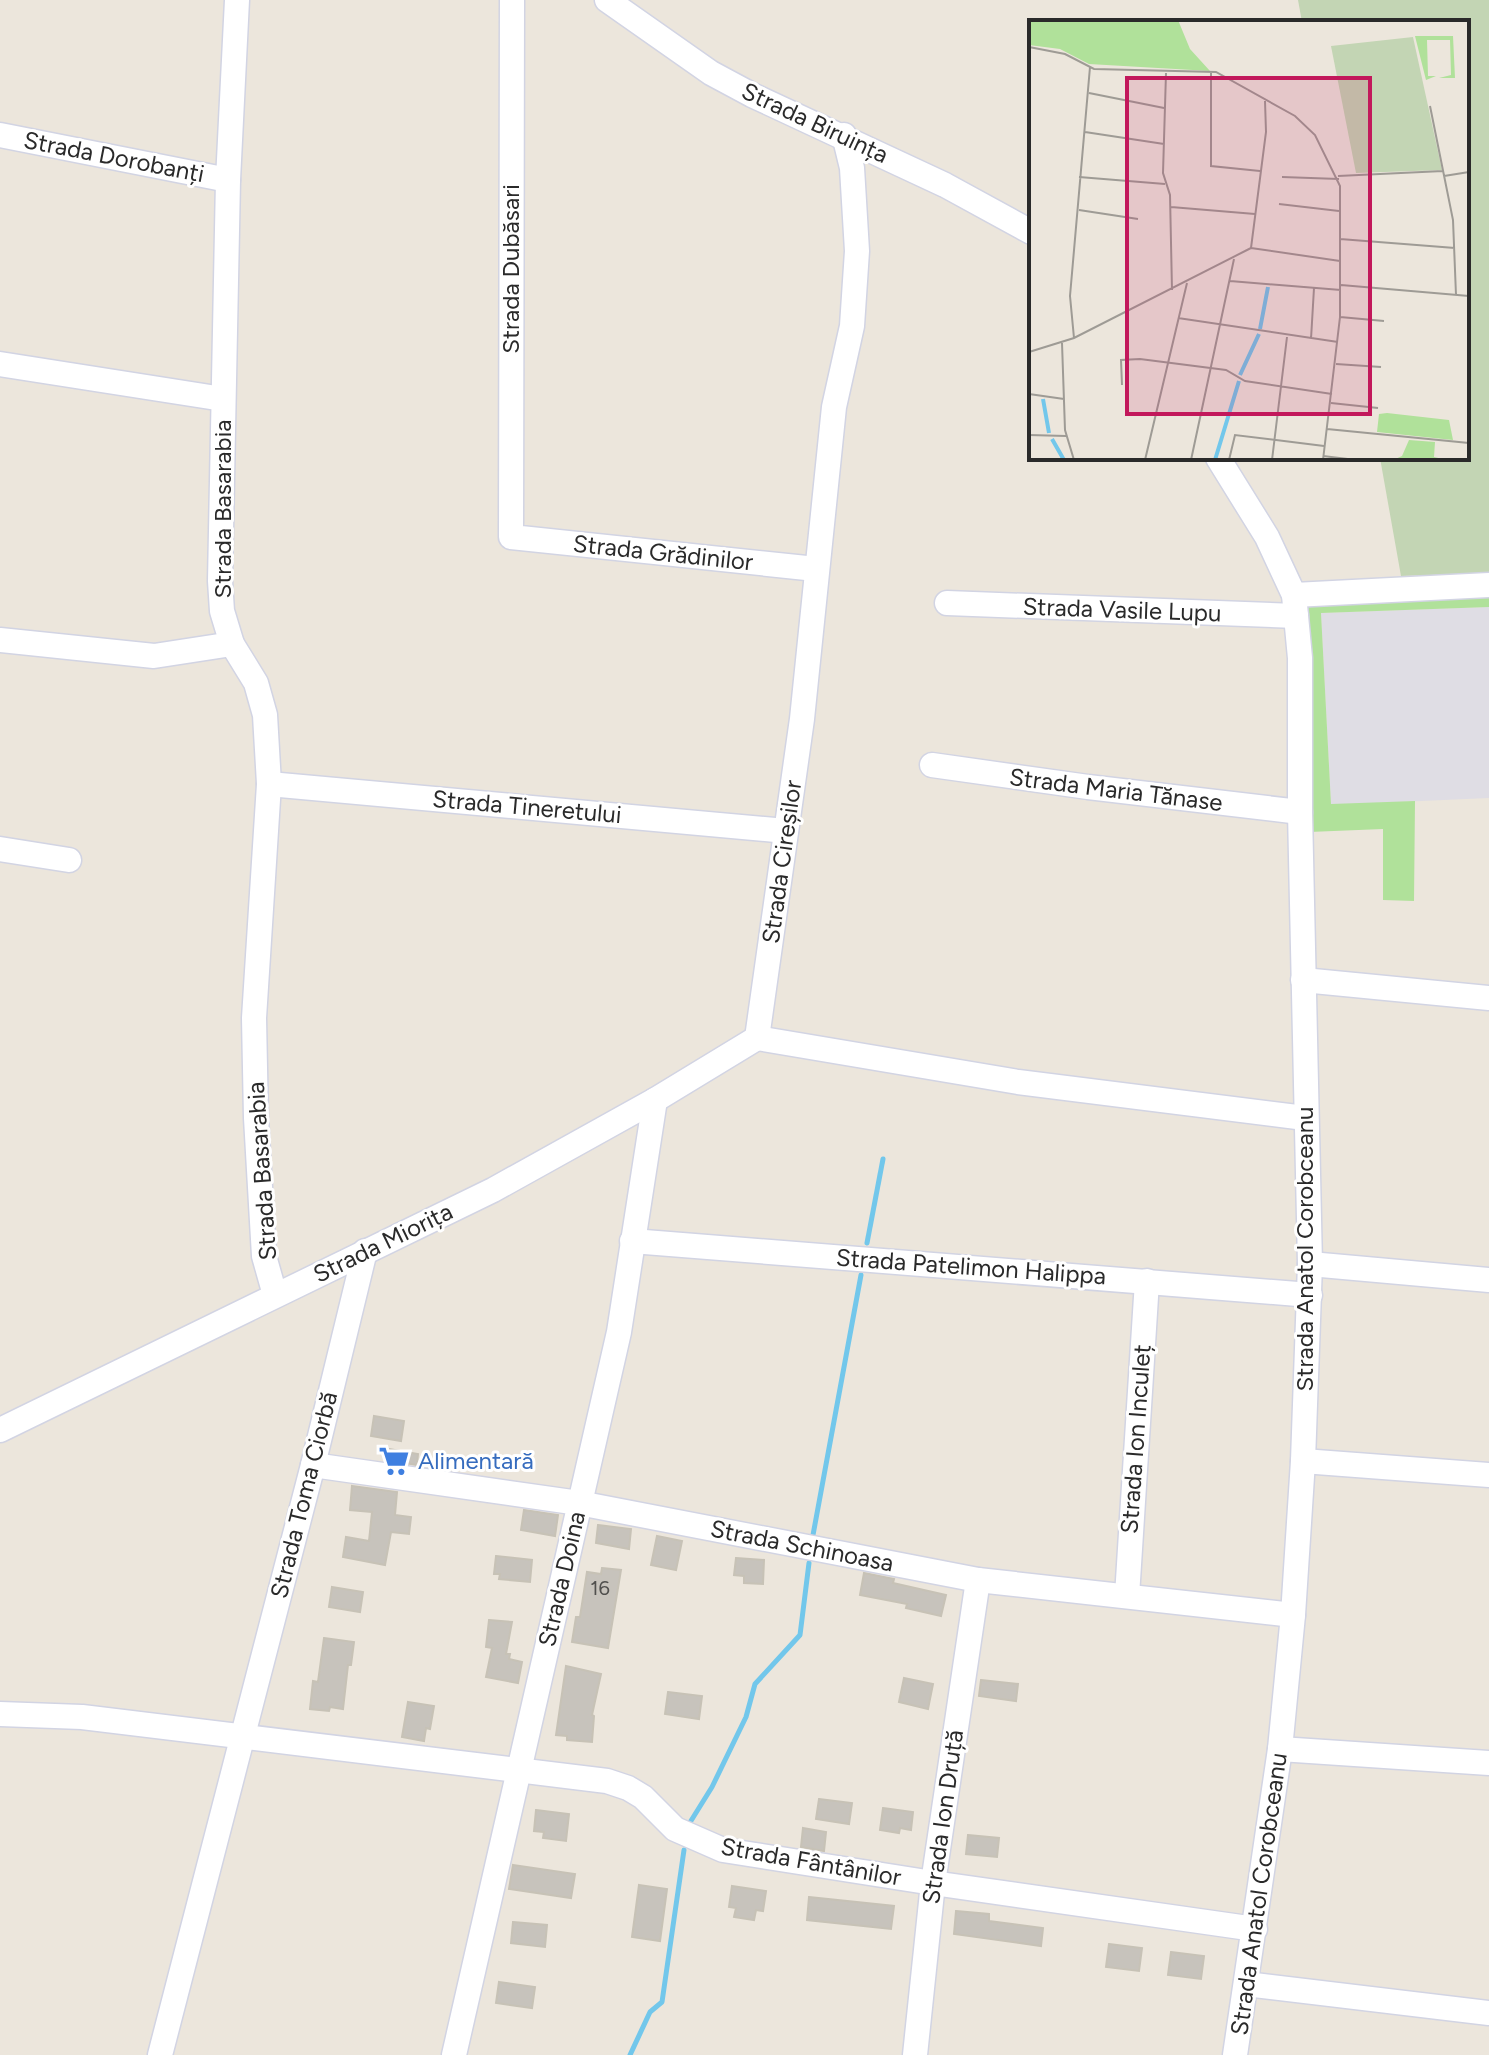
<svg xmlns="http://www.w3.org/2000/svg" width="1489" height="2055" font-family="Figtree,sans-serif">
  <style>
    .industrial { fill: #dfdde4 }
    .green { fill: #b0e19a }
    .cemetery { fill: #c3d5b4 }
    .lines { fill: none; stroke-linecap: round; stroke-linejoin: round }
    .stream { stroke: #72c7eb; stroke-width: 5 }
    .building { fill: #c7c3bc; stroke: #c7c2b6; stroke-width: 2 }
    .minor-casing { stroke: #d2d4e3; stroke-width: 27 }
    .minor { stroke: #fff; stroke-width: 24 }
    .labels { text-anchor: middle; stroke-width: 6; stroke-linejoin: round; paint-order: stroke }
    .number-label { font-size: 20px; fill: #51504e }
    .street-label { font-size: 24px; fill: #2a2a2a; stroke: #fff }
    .shop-label { font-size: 24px; fill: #366cbe; stroke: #fff; text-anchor: start }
    .inset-river { fill: none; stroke: #72c7eb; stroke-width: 4 }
    .inset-road { fill: none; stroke: #9e9b95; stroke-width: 2 }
    .view { fill: #c2185b; fill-opacity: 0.15; stroke: #c2185b; stroke-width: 4 }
    .inset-edge { fill: none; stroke: #2a2a2a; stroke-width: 4 }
  </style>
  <rect width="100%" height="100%" fill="#ece6dc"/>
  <!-- industrial -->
  <polygon class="industrial" points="1489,607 1489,798 1331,805 1321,613"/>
  <!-- green -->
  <polygon class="green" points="1489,592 1489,607 1321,613 1331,804 1415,801 1414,901 1383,900 1383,829 1309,832 1303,601"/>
  <!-- cemetery -->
  <polygon class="cemetery" points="1298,0 1489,0 1489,573 1401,576 1380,458 1467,458 1467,22 1302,22"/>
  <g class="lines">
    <!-- stream -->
    <g class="stream">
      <polyline points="867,1243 883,1159"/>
      <polyline points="813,1535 861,1275"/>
      <polyline points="689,1824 712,1787 746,1717 755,1684 800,1635 809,1563"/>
      <polyline points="630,2055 650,2012 662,2002 684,1850"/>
    </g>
  </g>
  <!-- building -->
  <g class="building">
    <polygon points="374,1416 404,1421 401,1441 371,1436"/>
    <polygon points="389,1449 418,1454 417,1465 387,1460"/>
    <polygon points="352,1486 397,1492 395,1515 411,1517 409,1534 391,1532 385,1565 343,1557 346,1537 369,1541 372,1512 350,1510"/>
    <polygon points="524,1510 558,1515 555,1536 521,1530"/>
    <polygon points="598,1525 631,1529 629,1549 596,1543"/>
    <polygon points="657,1536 682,1541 676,1570 651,1565"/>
    <polygon points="496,1556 532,1560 530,1582 499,1579 500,1574 494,1574"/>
    <polygon points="736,1558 764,1560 763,1584 744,1583 744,1576 734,1575"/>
    <polygon points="602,1568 621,1570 608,1648 572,1642 576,1617 580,1617 587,1572 601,1574"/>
    <polygon points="864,1573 894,1579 893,1583 946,1595 941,1616 906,1608 907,1604 860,1595"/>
    <polygon points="332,1587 363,1592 360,1612 329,1607"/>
    <polygon points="489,1620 512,1622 506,1654 510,1654 509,1659 522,1662 518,1683 486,1677 492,1648 486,1647"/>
    <polygon points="324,1638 354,1642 351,1665 348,1665 343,1709 330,1707 329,1711 310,1709 313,1681 318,1682"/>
    <polygon points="566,1666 601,1674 592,1715 594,1716 592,1742 567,1740 567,1736 556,1735"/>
    <polygon points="904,1678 933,1684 928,1709 899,1702"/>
    <polygon points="981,1680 1018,1684 1016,1701 979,1696"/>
    <polygon points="668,1692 702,1696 699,1719 665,1714"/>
    <polygon points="408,1702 434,1706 430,1729 426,1728 424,1741 402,1737"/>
    <polygon points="819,1799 852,1803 849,1824 816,1819"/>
    <polygon points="883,1808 913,1812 911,1830 900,1828 899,1833 880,1830"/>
    <polygon points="536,1810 569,1814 566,1841 543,1838 544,1832 534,1831"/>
    <polygon points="803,1828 826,1832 824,1851 801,1847"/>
    <polygon points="968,1835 999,1838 997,1857 966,1854"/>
    <polygon points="513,1865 575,1874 571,1898 509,1889"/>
    <polygon points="639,1885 667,1889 660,1941 632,1937"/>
    <polygon points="732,1886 766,1891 763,1911 756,1910 754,1920 734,1917 736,1908 729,1907"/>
    <polygon points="809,1897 894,1906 891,1929 807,1920"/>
    <polygon points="956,1911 989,1914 989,1921 1043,1928 1041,1946 954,1934"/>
    <polygon points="513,1922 547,1925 545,1947 511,1943"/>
    <polygon points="1109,1944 1142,1948 1139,1971 1106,1967"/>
    <polygon points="1171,1952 1204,1956 1201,1979 1168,1975"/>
    <polygon points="499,1982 535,1987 532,2008 496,2003"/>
  </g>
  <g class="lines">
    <!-- minor casing -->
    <g class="minor-casing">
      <g id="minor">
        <polyline points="237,0 228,180 220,581 222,611 232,644 256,683 265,715 269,784 254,1018 256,1118 264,1256 275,1295"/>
        <polyline points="512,0 511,537 816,569"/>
        <polyline points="607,0 711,73 752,95 945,185 1031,232"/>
        <polyline points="0,135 228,180"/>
        <polyline points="0,364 223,399"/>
        <polyline points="1218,458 1267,537 1294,595 1300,658 1300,812 1310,1264 1303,1461 1293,1615 1280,1749 1235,2055"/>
        <polyline points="1294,595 1489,585"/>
        <polyline points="947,603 1296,616"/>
        <polyline points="0,640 154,656 232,644"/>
        <polyline points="932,765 1088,787 1300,812"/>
        <polyline points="269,784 786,831"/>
        <polyline points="0,849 69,860"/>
        <polyline points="1303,980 1489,998"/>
        <polyline points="757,1038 802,719 834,407 852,326 857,251 852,168 844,135"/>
        <polyline points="757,1038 1018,1082 1305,1118"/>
        <polyline points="632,1241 1310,1295"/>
        <polyline points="1310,1264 1489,1280"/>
        <polyline points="0,1430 493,1190 655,1100 757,1038"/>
        <polyline points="1303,1461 1489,1475"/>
        <polyline points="313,1465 579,1503 978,1580 1293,1615"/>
        <polyline points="1127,1596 1147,1281"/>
        <polyline points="0,1714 82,1717 607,1781 628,1788 643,1797 675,1829 723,1850 933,1883 1255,1929"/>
        <polyline points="1280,1749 1489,1763"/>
        <polyline points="1246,1984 1489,2013"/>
        <polyline points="160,2055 313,1465 365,1251"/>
        <polyline points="454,2055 619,1332 655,1100"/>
        <polyline points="915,2055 933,1883 978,1580"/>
      </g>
    </g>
    <!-- minor -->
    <use href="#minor" class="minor"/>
  </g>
  <!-- icons -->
  <defs>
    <g id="supermarket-bare" transform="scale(2.4)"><path d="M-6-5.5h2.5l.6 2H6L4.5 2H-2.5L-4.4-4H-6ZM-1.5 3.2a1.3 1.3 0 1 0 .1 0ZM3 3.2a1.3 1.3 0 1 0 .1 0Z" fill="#3f7fe0" stroke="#fff" stroke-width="2.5" paint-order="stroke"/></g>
  </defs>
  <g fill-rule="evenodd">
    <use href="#supermarket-bare" x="394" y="1461"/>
  </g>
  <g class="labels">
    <!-- number labels -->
    <g class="number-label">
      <text x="600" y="1595">16</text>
    </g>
    <!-- street labels -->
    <g class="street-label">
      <text transform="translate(815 123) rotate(25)" y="8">Strada Biruința</text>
      <text transform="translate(114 157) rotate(11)" y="8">Strada Dorobanți</text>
      <text transform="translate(511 269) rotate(-90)" y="8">Strada Dubăsari</text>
      <text transform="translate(223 509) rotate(-90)" y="8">Strada Basarabia</text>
      <text transform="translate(663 553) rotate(6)" y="8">Strada Grădinilor</text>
      <text transform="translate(1122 610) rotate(2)" y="8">Strada Vasile Lupu</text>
      <text transform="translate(1116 790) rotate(7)" y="8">Strada Maria Tănase</text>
      <text transform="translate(527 807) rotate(5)" y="8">Strada Tineretului</text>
      <text transform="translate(782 862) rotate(-82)" y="8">Strada Cireșilor</text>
      <text transform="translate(262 1171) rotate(-94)" y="8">Strada Basarabia</text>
      <text transform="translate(383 1243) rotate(-26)" y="8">Strada Miorița</text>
      <text transform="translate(1305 1249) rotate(-90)" y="8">Strada Anatol Corobceanu</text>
      <text transform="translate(971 1267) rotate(4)" y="8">Strada Patelimon Halippa</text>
      <text transform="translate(1136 1439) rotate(-86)" y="8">Strada Ion Inculeț</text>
      <text transform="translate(304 1495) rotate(-76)" y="8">Strada Toma Ciorbă</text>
      <text transform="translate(802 1546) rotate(11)" y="8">Strada Schinoasa</text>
      <text transform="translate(562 1579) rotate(-77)" y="8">Strada Doina</text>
      <text transform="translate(943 1817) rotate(-82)" y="8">Strada Ion Druță</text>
      <text transform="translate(811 1862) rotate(10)" y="8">Strada Fântânilor</text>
      <text transform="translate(1259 1894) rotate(-82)" y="8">Strada Anatol Corobceanu</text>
    </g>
    <!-- shop labels -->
    <g class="shop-label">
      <text x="418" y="1469">Alimentară</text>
    </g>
  </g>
  <!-- overview -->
  <g transform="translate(1029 20)">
    <rect width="440" height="440" fill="#ece6dc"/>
    <path d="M0,0H149L161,29L181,51L60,44L31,29L0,25ZM386,16H424L426,58H410L422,55L421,20H398L399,56H407L397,60ZM358,393L420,400L424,420L348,412L350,394ZM380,420L406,422L405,437L418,440H364L373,436Z" fill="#b0e19a"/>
    <path d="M384,17L413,150L327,153L302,26Z" fill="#c3d5b4"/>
    <path class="inset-river" d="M231,309L239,267M211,355L230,314M14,379L20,413M23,419L35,440M186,440L210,361"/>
    <path class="inset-road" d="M0,27L36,34L65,49L187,52L266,96L286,115L311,166V297L294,440M137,53L134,153L141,175L143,270M182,53V146L231,151M60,73L135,88M401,86L424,200L427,275M56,112L135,124M309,156L414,151M415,156L440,152M50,157L136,164M253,157L310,159M250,184L310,191M142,187L226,194M50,190L109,199M311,219L426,228M222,228L237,112L236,81M222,228L311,241M201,261L312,270M312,265L440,276M311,297L355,301M149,298L309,322M45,318L41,276L61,47M282,319L285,268M33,323L36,410L45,440M0,332L45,318L222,228M307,344L352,347M93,365L92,340L111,339L197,350L216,361L303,374M0,374L35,379M302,383L349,388M298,409L440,423M0,415L37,416M294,436L327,440M116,440L158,263M162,440L205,239M200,440L206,415L295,426M243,440L258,317"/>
    <path class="view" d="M98,58H341V394H98Z"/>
    <rect width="440" height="440" class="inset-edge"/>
  </g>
</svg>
